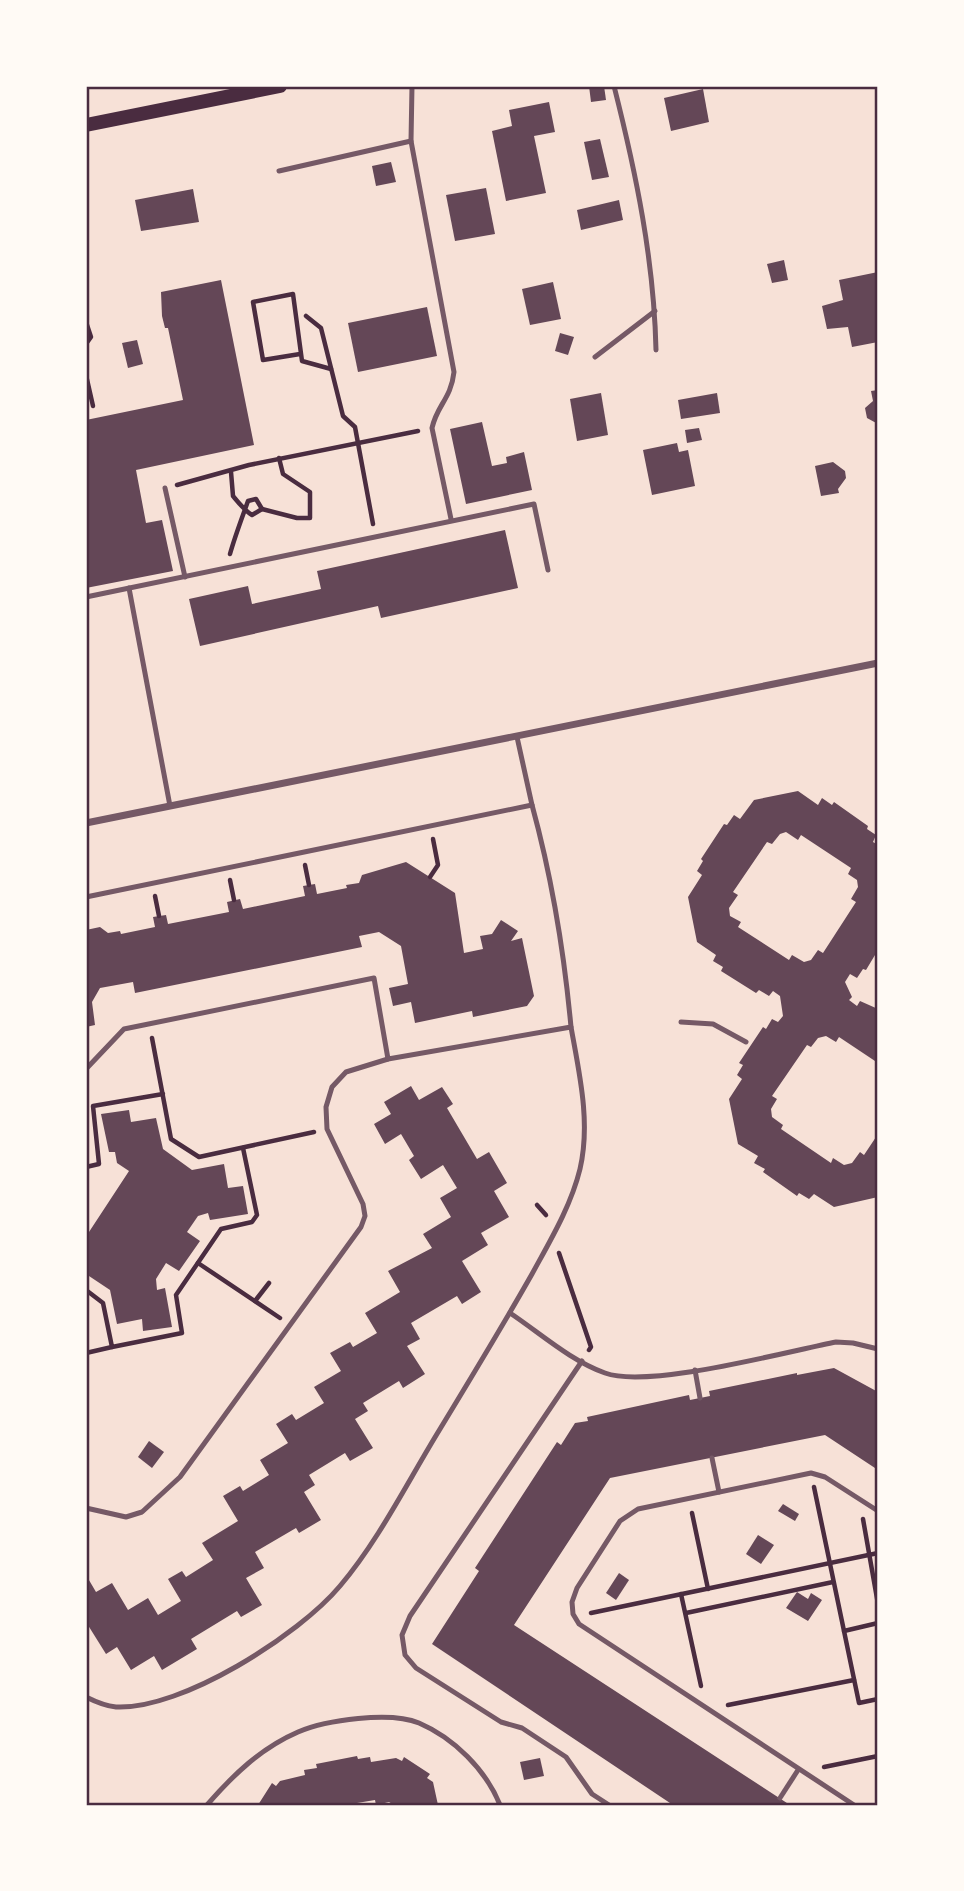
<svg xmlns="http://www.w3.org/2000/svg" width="964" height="1891" font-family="'Libre Baskerville',serif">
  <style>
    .building { fill: #644757; fill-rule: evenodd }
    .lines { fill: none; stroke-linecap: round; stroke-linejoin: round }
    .path { stroke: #4a2c40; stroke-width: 4.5 }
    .service { stroke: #755966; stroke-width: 5 }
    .minor { stroke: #755966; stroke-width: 7 }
    .secondary { stroke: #4a2c40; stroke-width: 14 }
    .neatline { fill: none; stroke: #4a2c40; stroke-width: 2.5 }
  </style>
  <rect width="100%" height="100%" fill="#f7e1d7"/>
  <!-- building -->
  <g class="building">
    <polygon points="589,86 604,86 606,100 591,102"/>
    <polygon points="703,89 709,122 671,131 664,98"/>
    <polygon points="549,102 555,132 534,136 546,193 506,201 492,131 512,126 509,110"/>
    <polygon points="600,139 609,177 592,180 584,142"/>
    <polygon points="391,162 396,182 376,186 372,166"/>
    <polygon points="486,188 495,234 455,241 446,195"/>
    <polygon points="193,189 199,222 141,231 135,200"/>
    <polygon points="619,200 623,220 581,230 577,210"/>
    <polygon points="784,260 788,280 772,283 767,264"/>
    <polygon points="878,272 878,342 852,347 848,327 827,329 822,306 843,300 839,280"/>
    <polygon points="221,280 254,445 136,470 146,523 162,520 173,571 86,588 86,420 183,400 168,328 165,328 162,316 161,292"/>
    <polygon points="553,282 561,319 530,325 522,289"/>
    <polygon points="427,307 437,356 358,372 348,323"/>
    <polygon points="560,333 574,337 568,355 555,351"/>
    <polygon points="137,340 143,364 128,368 122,343"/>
    <polygon points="878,390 878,424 867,418 865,408 873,401 871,391"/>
    <polygon points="601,393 608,435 577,441 570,399"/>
    <polygon points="717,393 720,413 681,419 678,400"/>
    <polygon points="482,422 492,466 507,463 506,457 524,452 532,490 466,504 450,429"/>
    <polygon points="699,428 702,440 687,443 685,430"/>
    <polygon points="677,443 679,452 688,450 695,486 652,495 643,450"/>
    <polygon points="833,462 845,471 846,478 838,489 839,493 821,496 815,466"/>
    <polygon points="505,530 518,588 381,618 378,606 200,646 189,599 248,586 252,604 321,589 317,571"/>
    <path d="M798,791L818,805L822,798L832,805L834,802L868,826L867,829L876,835L873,842L878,845V950L866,970L863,969L857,978L850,974L845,982L852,997L849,1000L857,1006L860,1001L878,1009V1063L839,1037L836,1042L826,1036L818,1038L811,1047L807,1045L772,1096L777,1099L771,1109L772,1117L783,1125L781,1129L831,1163L833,1158L844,1165L852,1163L860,1152L864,1155L878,1134V1197L834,1207L814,1194L809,1199L799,1193L797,1196L763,1172L765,1169L754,1163L758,1156L738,1144L729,1099L742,1079L737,1075L743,1065L739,1063L763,1027L766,1029L772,1019L778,1022L783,1016L780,996L773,991L769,996L759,990L756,993L721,971L723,967L713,961L716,955L697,942L688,897L702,875L697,871L703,861L701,859L724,824L727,825L734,815L740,819L754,800ZM786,832L798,840L801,835L851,868L848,874L857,880L858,887L851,899L856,902L823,953L818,950L811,960L804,962L792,955L789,960L738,927L741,922L730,916L729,908L738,895L733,892L767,842L772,844L780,834Z"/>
    <polygon points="406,862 455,893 464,953 483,949 480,936 492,934 501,920 518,931 511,941 522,938 534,996 527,1006 473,1017 472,1011 415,1023 411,1002 393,1006 389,988 408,984 401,946 379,932 359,936 362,947 135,993 133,982 100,988 92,1002 95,1025 86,1027 86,930 100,927 108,933 120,931 121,934 155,927 153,917 166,915 168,924 229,912 227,902 240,899 243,909 305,896 303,886 315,884 317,894 347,888 346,885 359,883 362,875"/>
    <polygon points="411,1086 419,1100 442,1087 453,1104 447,1108 477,1159 489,1152 507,1183 494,1191 509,1217 481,1233 488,1245 462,1261 481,1292 462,1304 457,1296 411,1323 420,1339 407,1346 425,1374 403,1388 399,1381 363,1403 368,1411 355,1419 373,1448 350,1461 345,1453 309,1475 315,1485 304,1492 321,1520 299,1533 296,1528 255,1552 264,1568 246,1578 262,1605 241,1617 237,1611 191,1639 197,1649 162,1670 154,1656 131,1670 117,1647 106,1654 86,1622 86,1575 96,1592 112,1583 128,1610 148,1598 158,1615 181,1601 168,1579 182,1571 186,1577 213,1560 202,1543 238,1521 223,1496 240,1486 243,1491 269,1475 260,1460 288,1443 276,1424 292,1414 296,1420 324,1403 314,1387 341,1371 330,1353 350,1342 353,1347 377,1333 365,1313 400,1292 388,1271 432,1248 423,1234 451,1217 440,1198 457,1188 443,1165 421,1179 409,1160 414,1156 401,1134 385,1144 374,1124 391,1114 384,1102"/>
    <polygon points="129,1110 131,1122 156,1118 163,1149 192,1170 224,1164 228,1188 243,1186 248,1214 210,1220 208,1213 198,1216 187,1232 200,1241 179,1271 166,1263 156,1279 157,1290 165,1288 172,1327 143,1331 142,1319 117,1324 110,1290 86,1274 86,1230 89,1232 129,1171 117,1163 115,1152 109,1152 101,1114"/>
    <polygon points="834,1368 878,1392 878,1470 825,1435 610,1478 514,1625 790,1805 673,1805 432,1644 479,1571 475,1568 557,1442 561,1445 575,1423 588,1421 587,1417 689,1395 690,1400 710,1396 709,1391 797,1373 797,1375"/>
    <polygon points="149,1441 164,1452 152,1468 138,1457"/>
    <polygon points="783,1504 799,1514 795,1521 778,1511"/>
    <polygon points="758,1535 774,1545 761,1564 746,1554"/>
    <polygon points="619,1573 629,1580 616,1600 606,1593"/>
    <polygon points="797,1592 808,1599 811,1593 822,1600 808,1621 786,1608"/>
    <polygon points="357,1756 358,1759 370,1757 371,1762 396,1758 402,1761 404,1757 430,1774 427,1778 433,1782 438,1805 394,1805 389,1802 376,1805 375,1800 345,1805 258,1805 272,1783 276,1786 280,1781 305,1775 304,1770 317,1768 316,1764"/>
    <polygon points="540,1758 544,1776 524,1780 520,1762"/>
  </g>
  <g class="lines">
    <!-- path -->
    <g class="path">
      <polyline points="306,316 321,328 343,416 355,427 373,524"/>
      <polyline points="86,322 91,337 86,344"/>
      <polyline points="300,354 263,360 253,302 293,294 302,361 331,369"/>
      <polyline points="86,375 93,406"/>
      <polyline points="177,485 249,465 418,431"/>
      <polyline points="262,509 297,518 310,518 310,492 283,474 279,458"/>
      <path d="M230,554C235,536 242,518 248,501L256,499L262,509L252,515C245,511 238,502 233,496L231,472"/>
      <polyline points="305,865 309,885"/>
      <polyline points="430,877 438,865 433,839"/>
      <polyline points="230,880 234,900"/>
      <polyline points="155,896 159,916"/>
      <polyline points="152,1038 171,1139 199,1157 314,1132"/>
      <polyline points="86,1167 99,1164 93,1106 163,1094"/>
      <polyline points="537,1205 546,1215"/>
      <polyline points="559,1253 591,1347 589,1350"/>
      <polyline points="198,1263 280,1318"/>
      <polyline points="86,1290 103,1303 112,1347 182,1333 176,1295 221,1229 252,1222 257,1215 243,1148"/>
      <polyline points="255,1301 269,1283"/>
      <polyline points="86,1353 112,1347"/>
      <polyline points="814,1487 859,1703 878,1699"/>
      <polyline points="692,1513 708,1589"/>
      <polyline points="863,1519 878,1604"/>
      <polyline points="681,1594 701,1686"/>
      <polyline points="591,1613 878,1553"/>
      <polyline points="686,1613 833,1582"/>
      <polyline points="844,1631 878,1623"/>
      <polyline points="728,1705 854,1680"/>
      <polyline points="824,1767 878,1756"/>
    </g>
    <!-- service -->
    <g class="service">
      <path d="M412,86L411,141L454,372C451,399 437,405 432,428L451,519"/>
      <path d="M614,86C636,173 654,260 656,350"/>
      <polyline points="279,171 411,141"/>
      <polyline points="595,357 655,311"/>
      <polyline points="165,488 185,577"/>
      <polyline points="129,588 170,806"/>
      <polyline points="86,597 534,504 548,570"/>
      <polyline points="517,737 532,805"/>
      <path d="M86,897L532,805C552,878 564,951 571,1027L388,1059L346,1072L332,1087L326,1107L327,1129L363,1204L365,1216L361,1227L180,1477L142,1512L126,1517L86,1508"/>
      <polyline points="681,1022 713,1024 746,1042"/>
      <polyline points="86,1069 124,1029 374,978 388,1059"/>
      <path d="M510,1313C540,1333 571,1361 605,1373C648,1389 785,1352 836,1342L853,1343L878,1349"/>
      <polyline points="582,1361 410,1616 402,1635 405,1655 416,1668 501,1722 522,1728 566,1757 592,1794 609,1805"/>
      <polyline points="695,1370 700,1398"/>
      <polyline points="712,1458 719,1492"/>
      <path d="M86,1697C96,1702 105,1706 116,1707C182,1710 299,1635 340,1586C379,1540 408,1481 440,1429C471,1378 502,1327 532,1274C550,1241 571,1206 580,1169C591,1122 579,1072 571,1027"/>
      <polyline points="780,1798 798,1770"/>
      <path d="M207,1805C233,1775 261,1748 298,1732C326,1720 390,1711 419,1723C454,1738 486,1770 500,1805"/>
      <polyline points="854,1805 579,1624 573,1614 572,1602 577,1588 620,1521 638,1509 811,1473 825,1477 878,1511"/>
    </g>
    <!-- minor -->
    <polyline class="minor" points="86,823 878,663"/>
    <!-- secondary -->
    <polyline class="secondary" points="86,125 280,86"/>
  </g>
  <!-- border -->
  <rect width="964" height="1891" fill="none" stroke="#fffaf5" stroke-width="175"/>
  <rect x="88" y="88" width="788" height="1716" class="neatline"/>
</svg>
